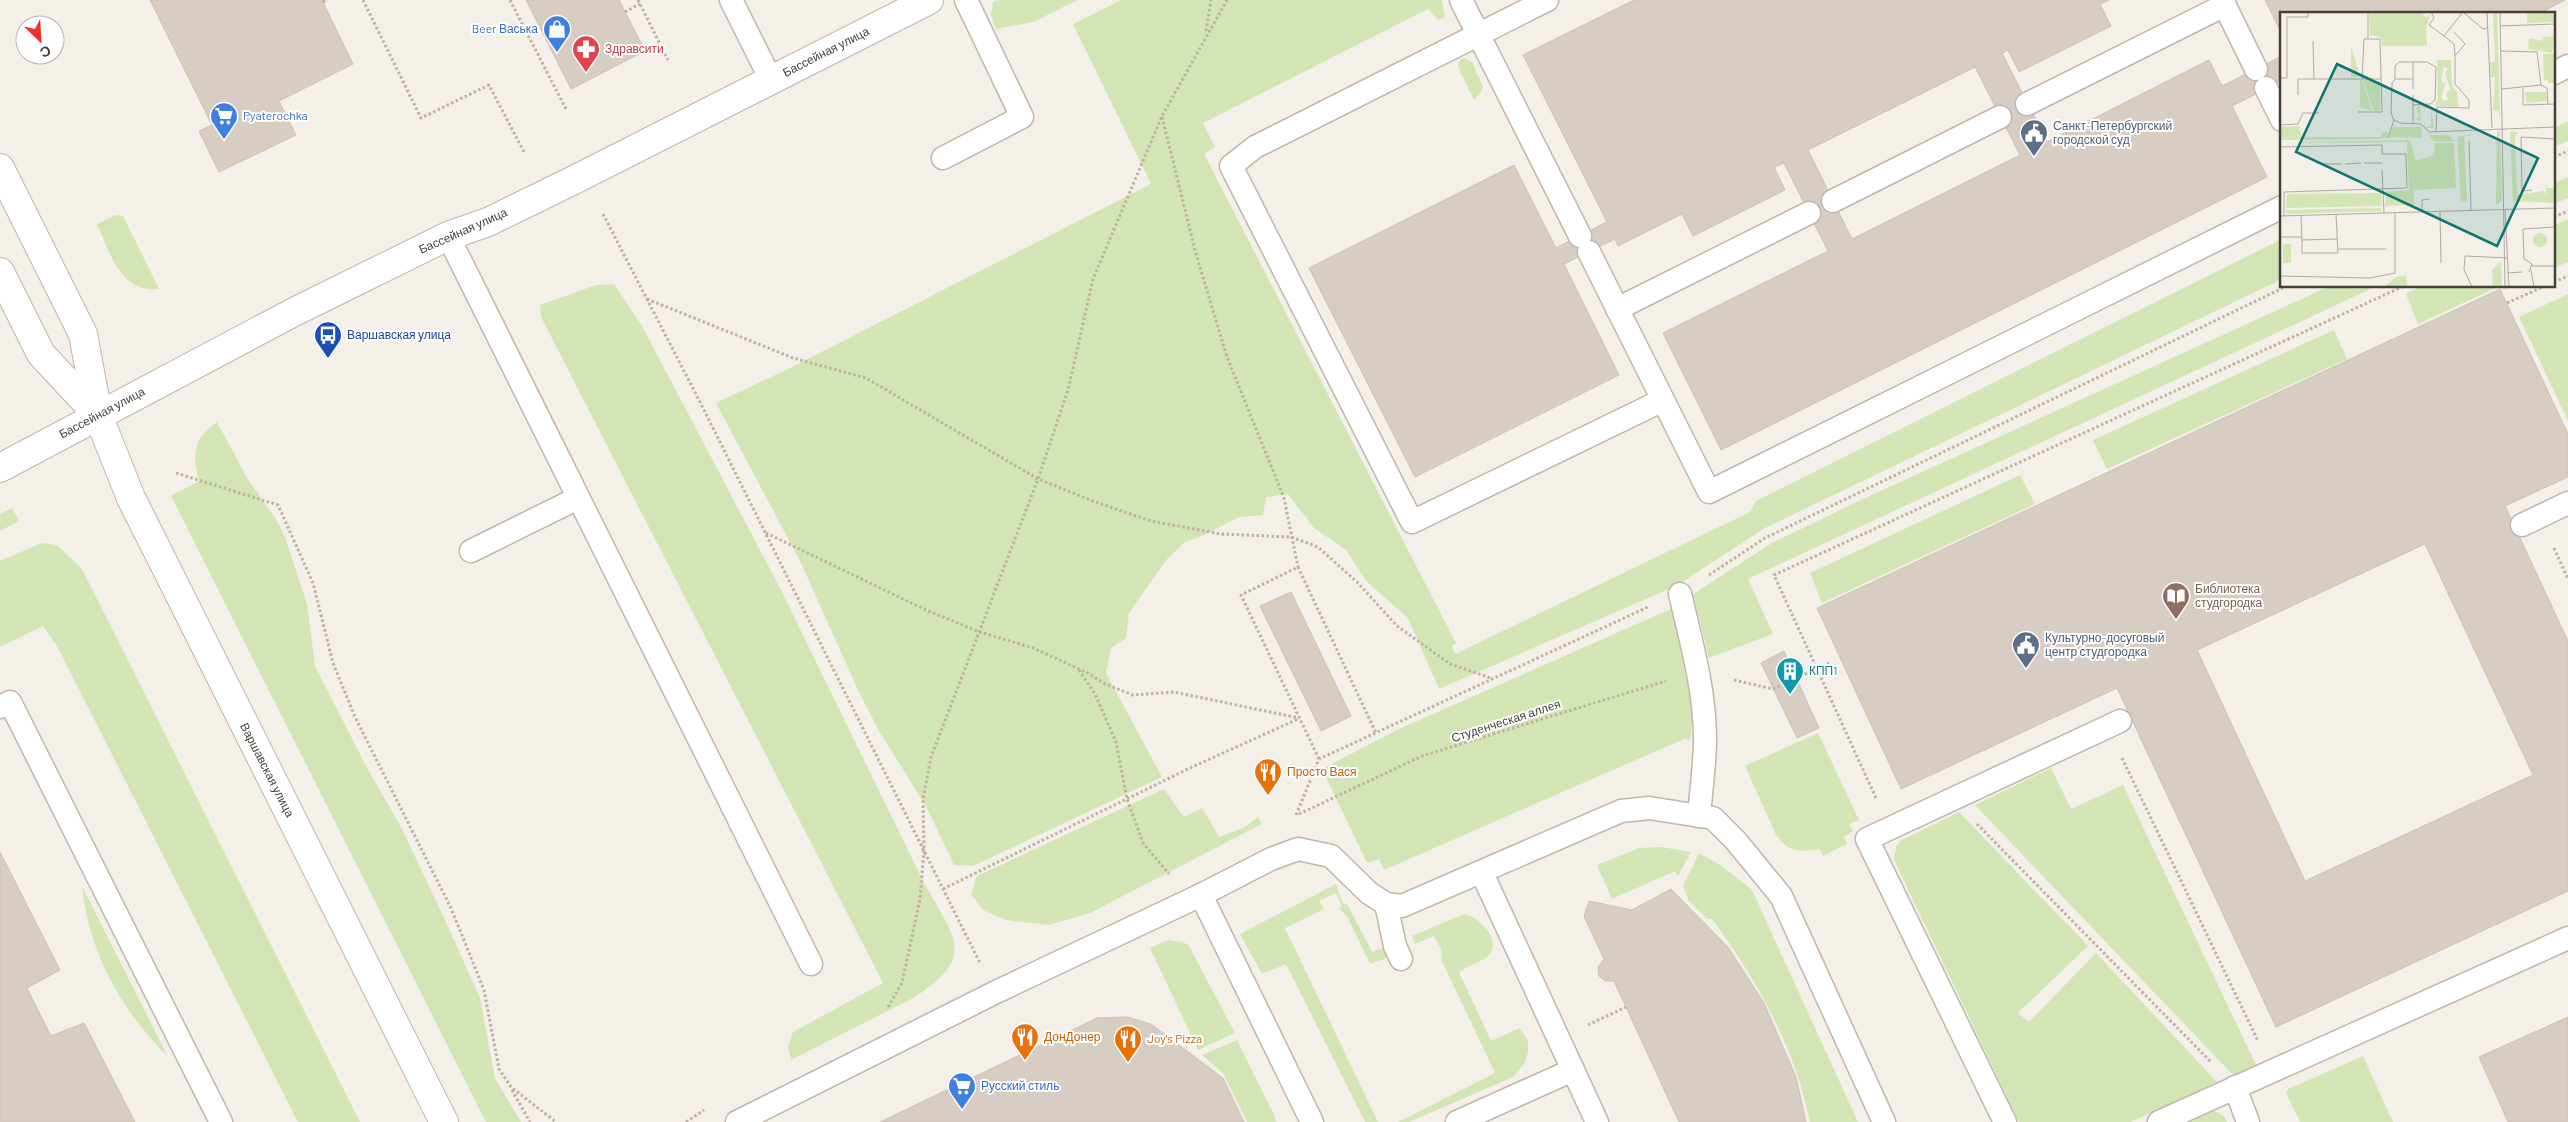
<svg xmlns="http://www.w3.org/2000/svg" width="2568" height="1122" font-family="Barlow,sans-serif">
  <style>
    .green { fill: #d4e5b5 }
    .building { fill: #d8cdc3; stroke: #cfc1b3; fill-rule: evenodd }
    .lines { fill: none; stroke-linecap: round; stroke-linejoin: round }
    .service-casing { stroke: #bfb6ac; stroke-width: 25 }
    .tertiary-casing { stroke: #bfb6ac; stroke-width: 30 }
    .path { stroke: #bfb09f; stroke-width: 3; stroke-dasharray: 2.5 2.5; stroke-linecap: butt }
    .service { stroke: #fff; stroke-width: 22 }
    .tertiary { stroke: #fff; stroke-width: 28 }
    .labels { text-anchor: middle; stroke-width: 4; stroke-linejoin: round; paint-order: stroke }
    .shop-label { font-size: 12px; fill: #366cbe; stroke: #fff; text-anchor: start }
    .health-label { font-size: 12px; fill: #be3a42; stroke: #fff; text-anchor: start }
    .street-label { font-size: 12px; fill: #474038; stroke: #fff }
    .service-label { font-size: 12px; fill: #4e5e75; stroke: #fff; text-anchor: start }
    .transit-label { font-size: 12px; fill: #164399; stroke: #fff; text-anchor: start }
    .education-label { font-size: 12px; fill: #785e54; stroke: #fff; text-anchor: start }
    .culture-label { font-size: 12px; fill: #0d838f; stroke: #fff; text-anchor: start }
    .food-label { font-size: 12px; fill: #c56008; stroke: #fff; text-anchor: start }
    .inset-road { fill: none; stroke: #afa9a2; stroke-width: 1 }
    .view { fill: #0f766e; fill-opacity: 0.15; stroke: #0f766e; stroke-width: 2.5 }
    .inset-edge { fill: none; stroke: #474038; stroke-width: 2.5 }
  </style>
  <rect width="100%" height="100%" fill="#f4efe9"/>
  <!-- green -->
  <g class="green">
    <polygon points="997,0 1077,0 1033,22 996,29 991,15 993,2"/>
    <polygon points="1121,0 1442,0 1445,17 1438,20 1428,9 1203,123 1215,147 1204,154 1456,643 1452,646 1455,654 1750,512 1756,501 2282,239 2282,279 1765,528 1676,586 1439,689 1408,618 1367,582 1346,550 1314,528 1288,494 1266,497 1263,515 1239,517 1200,537 1185,542 1167,559 1129,613 1126,638 1111,648 1106,673 1162,777 973,866 954,865 927,808 879,731 858,690 801,563 716,403 790,368 1151,184 1073,24"/>
    <polygon points="1464,58 1472,62 1483,87 1480,94 1474,100 1458,67 1460,59"/>
    <polygon points="2568,121 2568,141 2554,147 2554,128"/>
    <polygon points="2568,177 2568,198 2554,204 2554,183"/>
    <path d="M116,215L123,216L159,289C120,293 110,253 97,224Z"/>
    <polygon points="2568,219 2568,262 2554,268 2554,225"/>
    <path d="M614,284L642,326L781,590L926,887C957,940 975,957 915,997L791,1060L788,1047L793,1032L883,983L541,317L540,305L596,285Z"/>
    <polygon points="2330,286 2377,286 1748,579 1773,634 1709,658 1693,594 1772,543 1865,498"/>
    <polygon points="2422,286 2513,286 2504,290 2500,286 2418,324 2406,294"/>
    <polygon points="2568,294 2568,421 2519,317"/>
    <polygon points="2334,330 2347,359 2107,469 2093,440"/>
    <path d="M217,422L247,478L276,519L285,537L307,604L315,666L367,768L401,827L446,922L480,998L495,1078L521,1122H486L171,496L199,481C192,454 193,439 217,422Z"/>
    <polygon points="2020,475 2035,504 1822,603 1810,573"/>
    <polygon points="12,508 19,521 0,531 0,514"/>
    <polygon points="42,543 57,545 82,569 360,1122 298,1122 57,646 43,626 0,647 0,561"/>
    <polygon points="1673,608 1693,714 1690,740 1684,739 1384,870 1379,859 1367,863 1322,769 1397,730"/>
    <path d="M1818,733L1859,820L1849,824L1853,831L1844,837L1847,844L1823,856L1820,849C1798,852 1790,853 1776,835L1745,766Z"/>
    <polygon points="2051,768 2071,809 2123,785 2257,1067 2242,1076 2233,1075 1975,805"/>
    <polygon points="1164,789 1184,817 1202,808 1219,837 1243,828 1258,817 1262,824 1090,913 1049,925 1006,920 983,910 971,894 977,876"/>
    <polygon points="1959,812 2088,946 2018,1013 2029,1022 2096,953 2217,1082 2131,1122 2019,1122 1894,860 1896,847 1900,841"/>
    <polygon points="1661,847 1691,852 1678,876 1675,871 1612,899 1597,865 1639,848"/>
    <path d="M1699,853L1722,866L1752,890L1858,1122H1810C1794,1045 1758,982 1712,919H1708L1689,901L1683,886Z"/>
    <polygon points="1336,884 1343,904 1347,904 1372,952 1386,947 1387,958 1370,964 1348,918 1339,908 1342,907 1336,893 1319,901 1324,909 1285,928 1378,1122 1365,1122 1286,964 1262,974 1240,934"/>
    <path d="M82,886L168,1057C121,1010 89,953 82,886Z"/>
    <path d="M1464,914C1478,917 1505,941 1487,957C1479,963 1467,966 1459,972L1491,1041L1520,1028L1528,1041V1052L1524,1064L1513,1077L1409,1122H1398L1495,1073L1441,959L1442,951L1434,936L1415,944L1412,936Z"/>
    <polygon points="1168,940 1183,942 1189,946 1235,1033 1198,1050 1150,948"/>
    <polygon points="1237,1040 1275,1117 1276,1122 1247,1122 1223,1073 1202,1055"/>
    <polygon points="2363,1056 2393,1122 2300,1122 2286,1093 2288,1089"/>
    <polygon points="2213,1110 2224,1116 2227,1122 2188,1122"/>
  </g>
  <!-- building -->
  <g class="building">
    <polygon points="150,0 322,0 353,64 279,101 296,135 219,172 199,131 212,125"/>
    <polygon points="526,0 619,0 645,51 571,89"/>
    <path d="M1634,0H2109L2100,4L2111,26L2019,72L2008,50L2002,53L2047,142L2209,60L2222,86L2282,56V81L2232,106L2267,177L1721,450L1663,333L1828,251L1784,163L1774,167L1785,190L1693,236L1682,214L1618,246L1615,239L1564,264L1619,375L1415,477L1309,268L1514,165L1556,248L1607,222L1523,55ZM1975,67L2020,155L1852,239L1808,150Z"/>
    <polygon points="2265,0 2565,0 2538,14 2282,14 2282,34"/>
    <path d="M2500,289L2568,434V477L2505,506L2568,641V891L2276,1027L2117,688L1901,789L1817,608ZM2425,544L2533,775L2305,881L2197,650Z"/>
    <polygon points="1291,592 1351,716 1321,731 1260,606"/>
    <polygon points="1784,651 1819,728 1797,738 1761,663"/>
    <polygon points="0,852 60,970 27,988 51,1036 84,1023 135,1122 0,1122"/>
    <polygon points="1671,889 1728,947 1764,1003 1796,1077 1806,1122 1679,1122 1614,981 1605,981 1599,976 1598,967 1604,959 1584,916 1589,901 1632,910"/>
    <polygon points="1127,1017 1151,1024 1223,1078 1244,1122 880,1122 1097,1018"/>
    <polygon points="2568,1017 2568,1122 2508,1122 2479,1057"/>
  </g>
  <g class="lines">
    <!-- service casing -->
    <g class="service-casing">
      <g id="service">
        <polyline points="731,0 771,80"/>
        <polyline points="1461,0 1580,236"/>
        <polyline points="1547,0 1255,147 1231,166 1412,522 1663,400 1709,492 2282,207"/>
        <polyline points="2222,0 2256,69"/>
        <polyline points="2554,73 2568,66"/>
        <polyline points="2266,88 2282,120"/>
        <polyline points="2027,104 2225,5"/>
        <polyline points="943,158 1022,117 966,0"/>
        <polyline points="1833,201 2000,117"/>
        <polyline points="448,236 811,964"/>
        <polyline points="1589,252 1663,400"/>
        <polyline points="1617,309 1809,213"/>
        <polyline points="2522,525 2568,503"/>
        <polyline points="471,551 578,498"/>
        <path d="M1680,594C1691,641 1705,690 1705,739C1705,764 1701,790 1699,816"/>
        <polyline points="0,707 10,702 221,1122"/>
        <polyline points="1482,873 1597,1122"/>
        <polyline points="1201,895 1312,1122"/>
        <polyline points="1386,904 1395,946 1401,959"/>
        <polyline points="2235,1087 2248,1122"/>
        <polyline points="737,1122 996,992 1201,895 1271,859 1298,849 1331,856 1369,893 1386,904 1402,906 1621,811 1649,808 1713,818 1736,841 1781,896 1884,1122"/>
        <polyline points="1457,1122 1573,1070"/>
        <polyline points="2005,1122 1867,839 2120,721"/>
        <polyline points="2159,1122 2568,938"/>
      </g>
    </g>
    <!-- tertiary casing -->
    <g class="tertiary-casing">
      <g id="tertiary">
        <polyline points="0,168 83,334 98,415 131,498 444,1122"/>
        <polyline points="0,272 41,354 98,415"/>
        <polyline points="0,468 294,312 448,236 488,222 574,180 929,0"/>
      </g>
    </g>
    <!-- path -->
    <g class="path">
      <polyline points="363,0 421,118 489,85 524,152"/>
      <polyline points="510,0 567,111"/>
      <polyline points="638,0 668,60"/>
      <polyline points="323,2 328,0"/>
      <polyline points="625,12 640,4"/>
      <polyline points="1206,31 1211,0"/>
      <polyline points="1162,117 1196,254 1227,357 1284,498 1298,567"/>
      <polyline points="2554,157 2568,151"/>
      <polyline points="603,214 701,404 980,963"/>
      <polyline points="2554,217 2568,211"/>
      <polyline points="2554,282 2568,276"/>
      <polyline points="647,299 793,358 866,378 1038,479 1093,501 1151,521 1221,534 1291,537 1318,547 1358,583 1397,626 1450,664 1491,678"/>
      <polyline points="2507,303 2545,286"/>
      <polyline points="176,473 278,505 313,583 333,663 355,717 451,908 484,990 499,1069 511,1087 556,1122"/>
      <polyline points="766,533 928,611 980,632 1033,648 1088,673 1105,684 1133,695 1174,692 1299,718"/>
      <polyline points="2554,548 2568,579"/>
      <polyline points="1709,575 1765,538 2287,286"/>
      <polyline points="1079,670 1095,694 1116,742 1127,799 1143,843 1169,874"/>
      <polyline points="1734,680 1773,689 1829,663"/>
      <polyline points="2122,758 2258,1041"/>
      <polyline points="1319,759 1241,595 1298,567 1376,733"/>
      <polyline points="1876,798 1774,575 2404,286"/>
      <polyline points="1299,814 1422,756 1666,681"/>
      <polyline points="1296,815 1319,759 1648,607"/>
      <polyline points="1977,824 2211,1062"/>
      <polyline points="943,889 1190,768 1298,719"/>
      <polyline points="888,1007 902,983 920,899 924,850 923,799 931,757 1038,479 1068,390 1093,279 1162,116 1227,0"/>
      <polyline points="1588,1025 1626,1007"/>
      <polyline points="512,1090 530,1122"/>
      <polyline points="686,1122 704,1110"/>
    </g>
    <!-- service -->
    <use href="#service" class="service"/>
    <!-- tertiary -->
    <use href="#tertiary" class="tertiary"/>
  </g>
  <!-- icons -->
  <defs>
    <g id="shop-pin" transform="scale(1.4375)"><path d="M0 17L-7.5 6A9.5 9.5 0 1 1 7.5 6Z" fill="#3f7fe0" stroke="#fff"/><path d="M-5-2.5h2.3a2.7 3.5 0 0 1 5.4 0H5L5.5 6h-11ZM-1.5-2.5h3a1.5 2.3 0 0 0-3 0Z" fill="#fff"/></g>
    <g id="pharmacy-pin" transform="scale(1.4375)"><path d="M0 17L-7.5 6A9.5 9.5 0 1 1 7.5 6Z" fill="#e0444e" stroke="#fff"/><path d="M-2-6h4v4h4v4h-4v4h-4v-4h-4v-4h4Z" fill="#fff"/></g>
    <g id="supermarket-pin" transform="scale(1.4375)"><path d="M0 17L-7.5 6A9.5 9.5 0 1 1 7.5 6Z" fill="#3f7fe0" stroke="#fff"/><path d="M-6-5.5h2.5l.6 2H6L4.5 2H-2.5L-4.4-4H-6ZM-1.5 3.2a1.3 1.3 0 1 0 .1 0ZM3 3.2a1.3 1.3 0 1 0 .1 0Z" fill="#fff"/></g>
    <g id="civic-pin" transform="scale(1.4375)"><path d="M0 17L-7.5 6A9.5 9.5 0 1 1 7.5 6Z" fill="#5c6f8a" stroke="#fff"/><path d="M-.6-6.5H3V-4.5H.6V-3L4-1V1h2V6H-6V1h2V-1L-.6-3ZM-1.2 2.5V6h2.4V2.5Z" fill="#fff"/></g>
    <g id="bus-pin" transform="scale(1.4375)"><path d="M0 17L-7.5 6A9.5 9.5 0 1 1 7.5 6Z" fill="#1a4fb4" stroke="#fff"/><path d="M-5-6H5V4H4V6H2V4H-2V6H-4V4H-5ZM-3.5-4V0h7V-4ZM-3.5 1.2v1.5H-2V1.2ZM2 1.2v1.5H3.5V1.2Z" fill="#fff"/></g>
    <g id="library-pin" transform="scale(1.4375)"><path d="M0 17L-7.5 6A9.5 9.5 0 1 1 7.5 6Z" fill="#8d6e63" stroke="#fff"/><path d="M-6-4Q-3-5.5-.7-3.5V5Q-3 3-6 4ZM6-4Q3-5.5 .7-3.5V5Q3 3 6 4Z" fill="#fff"/></g>
    <g id="building-pin" transform="scale(1.4375)"><path d="M0 17L-7.5 6A9.5 9.5 0 1 1 7.5 6Z" fill="#0f9aa8" stroke="#fff"/><path d="M-4-6H4V6H1V3H-1V6H-4ZM-2.5-4.3h1.7v1.8h-1.7ZM.8-4.3h1.7v1.8H.8ZM-2.5-1h1.7V.8h-1.7ZM.8-1h1.7V.8H.8Z" fill="#fff"/></g>
    <g id="restaurant-pin" transform="scale(1.4375)"><path d="M0 17L-7.5 6A9.5 9.5 0 1 1 7.5 6Z" fill="#e8710a" stroke="#fff"/><path d="M-5-6h1v4h1v-4h1v4h1v-4h1v5L-1.5 .5V6h-2V.5L-5-1ZM5-6V6H3V1.5H1.5Q1.5-4 5-6Z" fill="#fff"/></g>
  </defs>
  <g fill-rule="evenodd">
    <use href="#shop-pin" x="557" y="29"/>
    <use href="#pharmacy-pin" x="586" y="49"/>
    <use href="#supermarket-pin" x="224" y="116"/>
    <use href="#civic-pin" x="2034" y="133"/>
    <use href="#bus-pin" x="328" y="335"/>
    <use href="#library-pin" x="2176" y="596"/>
    <use href="#civic-pin" x="2026" y="645"/>
    <use href="#building-pin" x="1790" y="671"/>
    <use href="#restaurant-pin" x="1268" y="772"/>
    <use href="#restaurant-pin" x="1025" y="1037"/>
    <use href="#restaurant-pin" x="1128" y="1039"/>
    <use href="#supermarket-pin" x="962" y="1086"/>
  </g>
  <g class="labels">
    <!-- shop labels -->
    <g class="shop-label">
      <text x="538" y="33" text-anchor="end">Beer Васька</text>
      <text x="243" y="120">Pyaterochka</text>
      <text x="981" y="1090">Русский стиль</text>
    </g>
    <!-- health labels -->
    <g class="health-label">
      <text x="605" y="53">Здравсити</text>
    </g>
    <!-- street labels -->
    <g class="street-label">
      <text transform="translate(826 52) rotate(-27)" y="4">Бассейная улица</text>
      <text transform="translate(463 231) rotate(-24)" y="4">Бассейная улица</text>
      <text transform="translate(102 413) rotate(-28)" y="4">Бассейная улица</text>
      <text transform="translate(1506 721) rotate(-18)" y="4">Студенческая аллея</text>
      <text transform="translate(267 770) rotate(63)" y="4">Варшавская улица</text>
    </g>
    <!-- service labels -->
    <g class="service-label">
      <text x="2053" y="130">Санкт-Петербургский<tspan x="2053" dy="14">городской суд</tspan></text>
      <text x="2045" y="642">Культурно-досуговый<tspan x="2045" dy="14">центр студгородка</tspan></text>
    </g>
    <!-- transit labels -->
    <g class="transit-label">
      <text x="347" y="339">Варшавская улица</text>
    </g>
    <!-- education labels -->
    <g class="education-label">
      <text x="2195" y="593">Библиотека<tspan x="2195" dy="14">студгородка</tspan></text>
    </g>
    <!-- culture labels -->
    <g class="culture-label">
      <text x="1809" y="675">КПП1</text>
    </g>
    <!-- food labels -->
    <g class="food-label">
      <text x="1287" y="776">Просто Вася</text>
      <text x="1044" y="1041">ДонДонер</text>
      <text x="1147" y="1043">Joy's Pizza</text>
    </g>
  </g>
  <!-- overview -->
  <g transform="translate(2280 12)">
    <rect width="275" height="275" fill="#f4efe9"/>
    <path d="M89,0H141L146,6L150,2L146,17L147,34H102L101,25L90,23ZM209,0H217L220,104L218,99L213,98L215,65H211L210,50H215L213,1ZM247,0H275V10L247,11ZM274,24L272,41L248,37L249,26L262,29L263,25ZM71,34L78,57V65H71ZM263,42H275V71H268V67L264,69ZM157,48H171L172,73L177,80L178,95L155,93L151,97L154,116H145L144,108L146,115L151,114V96L140,95L141,109L135,107L139,104L136,96L138,94L153,95L158,88ZM164,54L168,57L165,62L170,77L166,82L168,88L164,89L161,85L166,70L163,71L161,68ZM80,68H82L92,99L80,95ZM83,68L100,69V98L94,99L88,84L96,80L88,83ZM245,80H266L267,89L246,91ZM19,114L22,125H101L102,120H108L107,126L98,127L0,128V115ZM113,115H141L142,126L109,125ZM217,119H220L222,189L216,193ZM230,120H238L235,124L237,183L264,179L266,183V176H275V191L233,189ZM194,122L184,125L187,189L181,190L177,125ZM149,123H169L174,129L155,130ZM130,128L136,149L154,143L155,131H174L176,176L134,178V193L105,194L106,180L129,178L127,130L0,131ZM101,181L102,194L6,196L7,182ZM102,196L101,199L7,202L6,198ZM253 228a7 7 0 1 1 14 0a7 7 0 1 1-14 0ZM3,232H11V251H3ZM221,249L222,275H213L212,258ZM126,264L127,275H104L116,265Z" fill="#d4e5b5" fill-rule="evenodd"/>
    <path class="inset-road" d="M88,0V26M151,0L154,6L149,13L164,24L183,0M183,0L203,17L207,16M207,0L212,116M220,0L225,275M220,14L275,12M164,24L174,32L175,44M33,29L34,67M221,39L257,40L261,73L222,77M0,66H7V5H28V0M115,67V54L119,50H147L156,55L155,88L150,92L133,93M133,67H115L112,71L111,99L113,107L120,111L141,112L149,120L275,115M261,73L267,76L268,93M243,76V93L275,92M133,77V50M18,83V67H101M78,100H102L100,27H84L82,67M133,112V83M0,113L18,112L23,101H39M156,120L157,95L189,96V88L175,72V44L185,32L174,20M108,126L114,108M189,129L191,199M0,135L102,133V142H126L127,176L4,180V204M84,151H102M43,152H62M65,152L81,151M102,158L104,201M252,178L242,179L241,125L275,127M225,198L229,275M142,200V188L149,187M160,200L161,251M0,204L275,196M21,204L22,228L57,227M0,225H22M22,228V241H58L56,202M58,237H106M252,254H275M251,258L254,275M249,260L252,252L244,247L243,217L275,215M227,261L242,260M0,264L90,266L115,261V201M192,275L184,258L185,244L228,246"/>
    <path class="view" d="M57,52L258,146L217,234L16,140Z"/>
    <rect width="275" height="275" class="inset-edge"/>
  </g>
  <!-- north arrow -->
  <g transform="translate(40 40) rotate(155)"><circle r="24" fill="#ffffff" stroke="#b5b3af"/>
  <path d="M0-4L9 19L0 12L-9 19Z" fill="#ec3128"/>
  <text y="-8" font-size="14" font-weight="bold" text-anchor="middle" fill="#474038">С</text>
  </g>
</svg>
